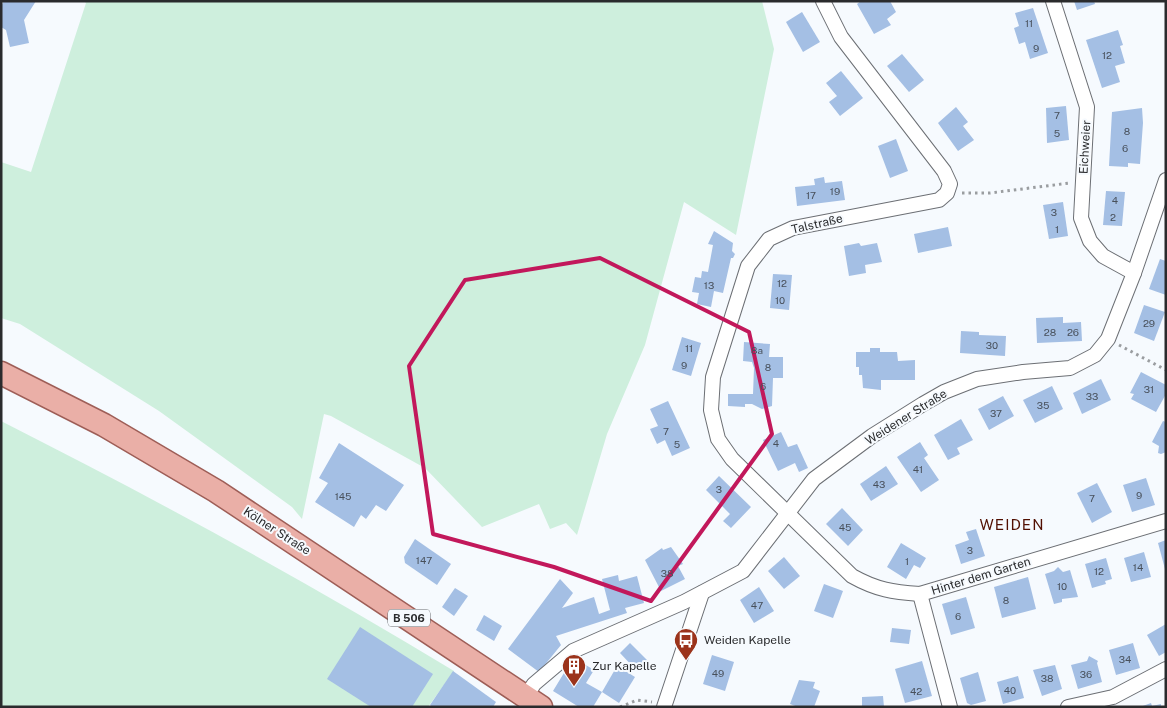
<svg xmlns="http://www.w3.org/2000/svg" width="1167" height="708" font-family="'Public Sans',sans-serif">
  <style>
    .green { fill: #ceefdd }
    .building { fill: #a4bfe4 }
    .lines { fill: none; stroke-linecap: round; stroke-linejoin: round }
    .street-casing { stroke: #6c6f74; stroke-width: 16 }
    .primary-casing { stroke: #9e5e57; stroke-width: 25 }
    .path { stroke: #9a9da0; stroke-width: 3; stroke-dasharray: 2.5 4; stroke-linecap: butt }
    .street { stroke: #fff; stroke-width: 14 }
    .primary { stroke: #eaafa7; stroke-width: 22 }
    .marked { fill: none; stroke: #c2185b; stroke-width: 4; stroke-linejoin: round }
    .labels { text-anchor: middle; stroke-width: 4; stroke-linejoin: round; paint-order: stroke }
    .number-label { font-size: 10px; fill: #48505b }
    .shield { fill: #f6fafe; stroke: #67696c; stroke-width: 1 }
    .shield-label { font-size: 11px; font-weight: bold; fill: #2a2b2d }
    .street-label { font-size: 12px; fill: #2a2b2d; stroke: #f6fafe }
    .poi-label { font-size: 12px; fill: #2a2b2d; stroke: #f6fafe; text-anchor: start }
    .quarter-label { font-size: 15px; letter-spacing: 1px; fill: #510f01; stroke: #f6fafe }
  </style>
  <rect width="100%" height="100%" fill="#f6fafe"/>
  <!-- green -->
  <g class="green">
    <polygon points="84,1 762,1 774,49 736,235 684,202 645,345 607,434 577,535 566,523 550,529 539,504 482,527 425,468 331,416 324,414 302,519 292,507 159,411 20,324 1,318 1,162 31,172 86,3"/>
    <path d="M1,421C155,499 306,581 454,671L428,707H1Z"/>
  </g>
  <!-- building -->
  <g class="building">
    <polygon points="4,1 36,1 24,20 29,43 10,47 6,30 1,27 1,6"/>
    <polygon points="861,1 890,1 896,12 887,19 891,25 874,34 857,4"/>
    <polygon points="1074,1 1094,1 1095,4 1077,10"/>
    <polygon points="1033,8 1048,53 1030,59 1025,42 1019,44 1014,28 1019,26 1015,13"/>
    <polygon points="802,12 820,42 803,52 786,22"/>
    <polygon points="1118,30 1123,45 1120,46 1125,63 1115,66 1120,82 1102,88 1086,40"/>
    <polygon points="902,54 924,80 909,92 887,66"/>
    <polygon points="841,71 863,98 840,116 829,102 837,96 826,83"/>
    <polygon points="1066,106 1069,140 1047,143 1046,108"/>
    <polygon points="956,107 968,122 963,126 974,140 958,151 938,123"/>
    <polygon points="1142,108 1143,123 1140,164 1128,163 1128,167 1109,166 1112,112"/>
    <polygon points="896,139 908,171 890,178 878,146"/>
    <polygon points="824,177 825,183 842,181 845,200 797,206 795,187 815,185 814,179"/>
    <polygon points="1106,191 1125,192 1122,226 1103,225"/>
    <polygon points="1063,202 1068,236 1049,239 1043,205"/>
    <polygon points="948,227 952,246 918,253 914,234"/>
    <polygon points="714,231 733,243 732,251 735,254 733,258 731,258 723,293 714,291 711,307 697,304 699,293 692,292 695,277 701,278 702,271 708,272 713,245 708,244"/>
    <polygon points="859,243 861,246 877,243 882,262 865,265 866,273 849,276 844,246"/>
    <polygon points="1160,259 1166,261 1166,295 1149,289"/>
    <polygon points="773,274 792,275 789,310 770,308"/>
    <polygon points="1144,305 1165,312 1154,341 1134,333"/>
    <polygon points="1063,317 1063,323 1081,322 1082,341 1037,343 1036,318"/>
    <polygon points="961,331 979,332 979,335 1006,336 1005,356 960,353"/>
    <polygon points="682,337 701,343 691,376 672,370"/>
    <polygon points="744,342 770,344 769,357 783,357 783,378 773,378 772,406 762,409 752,404 745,404 745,407 728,406 728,394 753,394 754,368 752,362 743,361"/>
    <polygon points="870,348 880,348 880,352 897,352 898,361 915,360 915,380 881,380 881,390 863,388 862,375 859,375 859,367 856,367 856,352 870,352"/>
    <polygon points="1141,372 1166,385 1166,394 1156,412 1131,399 1134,394 1130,393"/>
    <polygon points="1101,379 1111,400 1082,414 1073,393"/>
    <polygon points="1052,386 1063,409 1035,423 1023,400"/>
    <polygon points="1003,396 1014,416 989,430 978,409"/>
    <polygon points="668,401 690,448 672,456 665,440 657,444 650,429 658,426 650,409"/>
    <polygon points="961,419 973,440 957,448 960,454 948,460 934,435"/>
    <polygon points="1163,421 1166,422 1166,452 1161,454 1158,453 1159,446 1152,442"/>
    <polygon points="781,432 788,447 797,444 808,468 799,472 795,463 778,471 763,440"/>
    <polygon points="920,442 928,455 924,458 939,480 921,492 897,457"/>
    <polygon points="339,443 404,485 386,511 376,505 366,519 361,515 354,527 315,502 328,483 319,478"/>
    <polygon points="886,466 898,484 871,501 860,484"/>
    <polygon points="719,476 751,507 731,528 723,521 730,514 706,490"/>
    <polygon points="1146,478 1155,505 1132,512 1123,485"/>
    <polygon points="1097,483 1112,512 1092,523 1077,493"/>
    <polygon points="842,508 863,530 848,546 826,524"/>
    <polygon points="976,529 985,556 961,564 955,545 969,540 966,532"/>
    <polygon points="415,539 451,564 437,585 405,563 404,557"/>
    <polygon points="1166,540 1166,569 1165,569 1158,543"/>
    <polygon points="901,543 926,558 920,568 914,565 906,579 887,567"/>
    <polygon points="671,547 683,564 678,566 685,579 661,591 645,560 662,548 663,550"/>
    <polygon points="1144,552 1151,577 1131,582 1124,558"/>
    <polygon points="784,557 800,576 784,589 768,571"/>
    <polygon points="1106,558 1112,579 1105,581 1106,584 1092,588 1085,564"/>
    <polygon points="1058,567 1063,572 1070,570 1078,597 1062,599 1062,602 1054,604 1045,574 1054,571"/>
    <polygon points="618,575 619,581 637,576 644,603 625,608 627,613 556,636 561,645 539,672 508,649 560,579 573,593 562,608 594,597 599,614 610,610 602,579"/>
    <polygon points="1028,577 1036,609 1002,618 994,587"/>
    <polygon points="824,584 843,591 833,618 814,611"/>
    <polygon points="759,587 774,611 754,623 740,600"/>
    <polygon points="455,588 468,596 454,616 442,607"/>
    <polygon points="966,597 975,628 951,635 942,604"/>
    <polygon points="484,615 502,626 494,641 476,630"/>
    <polygon points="1166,624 1166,652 1159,656 1147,635"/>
    <polygon points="360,627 433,674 412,707 371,707 327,679"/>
    <polygon points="892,628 911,630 909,644 890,642"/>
    <polygon points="630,643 647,660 636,670 620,653"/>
    <polygon points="1133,643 1140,668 1116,675 1109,650"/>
    <polygon points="712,655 734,662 725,691 703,684"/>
    <polygon points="1089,656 1098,661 1097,663 1102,682 1078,689 1071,665 1087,661"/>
    <polygon points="576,659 594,670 586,683 602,692 593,707 579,707 553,691 570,663"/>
    <polygon points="922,661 932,696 905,703 895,669"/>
    <polygon points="1055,665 1062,689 1042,696 1033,670"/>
    <polygon points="617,666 635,677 619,703 602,692"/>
    <polygon points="453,671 496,702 493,707 432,707 430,705"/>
    <polygon points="978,672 986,701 971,705 967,703 960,678"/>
    <polygon points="1018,676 1024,698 1003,704 997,682"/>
    <polygon points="799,680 815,682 813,688 820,691 814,707 798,707 790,704"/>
    <polygon points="883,696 884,707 862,707 862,697"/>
    <polygon points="1151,703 1152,706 1161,704 1161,707 1140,707"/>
  </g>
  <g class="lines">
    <!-- street casing -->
    <g class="street-casing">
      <g id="street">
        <path d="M823,1L841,37L944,171L950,184L947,193L939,200L793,228L769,239L748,266L713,377L711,410L718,439L732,459L852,576C877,590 893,592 920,594L1166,521"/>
        <polyline points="1053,1 1087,107 1081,218 1090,241 1103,256 1134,273"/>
        <polyline points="920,594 950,707"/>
        <polyline points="526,696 534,684 573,651 684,602 743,571 814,479 872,436 923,404 944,392 977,379 1023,372 1070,368 1095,355 1108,339 1134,273 1166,180"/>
        <polyline points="664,707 702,593"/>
        <polyline points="1068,707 1113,697 1166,669"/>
      </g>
    </g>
    <!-- primary casing -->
    <g class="primary-casing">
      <polyline id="primary" points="1,373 104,425 216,491 541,707"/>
    </g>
    <!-- path -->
    <g class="path">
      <polyline points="962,193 990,193 1070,183"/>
      <polyline points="1119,345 1166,370"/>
      <polyline points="620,707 637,700 652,702"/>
    </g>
    <!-- street -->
    <use href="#street" class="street"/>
    <!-- primary -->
    <use href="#primary" class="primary"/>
  </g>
  <!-- marked area -->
  <path class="marked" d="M600,258L749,332L772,434L651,601L554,567L433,534L409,366L465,280Z"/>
  <!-- icons -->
  <defs>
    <g id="bus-pin" transform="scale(1.25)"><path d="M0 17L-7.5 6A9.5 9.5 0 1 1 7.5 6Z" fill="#9b331b" stroke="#f6fafe"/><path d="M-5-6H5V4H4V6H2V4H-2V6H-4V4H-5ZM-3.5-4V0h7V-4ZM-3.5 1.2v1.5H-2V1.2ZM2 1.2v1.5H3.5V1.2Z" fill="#fff"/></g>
    <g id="building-pin" transform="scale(1.25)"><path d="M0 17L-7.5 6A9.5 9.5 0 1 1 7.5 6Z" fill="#9b331b" stroke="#f6fafe"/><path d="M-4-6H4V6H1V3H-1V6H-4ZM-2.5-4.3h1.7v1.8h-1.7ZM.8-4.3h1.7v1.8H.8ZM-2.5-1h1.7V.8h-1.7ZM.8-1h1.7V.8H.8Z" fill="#fff"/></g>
  </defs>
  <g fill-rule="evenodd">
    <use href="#bus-pin" x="686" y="640"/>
    <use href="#building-pin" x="574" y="666"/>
  </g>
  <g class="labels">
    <!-- number labels -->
    <g class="number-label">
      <text x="1029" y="27">11</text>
      <text x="1036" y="52">9</text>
      <text x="1107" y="59">12</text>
      <text x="1057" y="119">7</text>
      <text x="1127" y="135">8</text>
      <text x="1057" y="137">5</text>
      <text x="1125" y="152">6</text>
      <text x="835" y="195">19</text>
      <text x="811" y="199">17</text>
      <text x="1115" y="204">4</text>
      <text x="1054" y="216">3</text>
      <text x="1113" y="221">2</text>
      <text x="1057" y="233">1</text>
      <text x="782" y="287">12</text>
      <text x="709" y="289">13</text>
      <text x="780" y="304">10</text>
      <text x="1149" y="327">29</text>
      <text x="1050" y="336">28</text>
      <text x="1073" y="336">26</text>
      <text x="992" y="349">30</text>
      <text x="689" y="352">11</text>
      <text x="757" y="354">8a</text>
      <text x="684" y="369">9</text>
      <text x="768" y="371">8</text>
      <text x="763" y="390">6</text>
      <text x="1149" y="393">31</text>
      <text x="1092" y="400">33</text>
      <text x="1043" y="409">35</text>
      <text x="996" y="417">37</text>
      <text x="666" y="435">7</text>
      <text x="776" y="447">4</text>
      <text x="677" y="448">5</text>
      <text x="918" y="473">41</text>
      <text x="879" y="488">43</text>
      <text x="719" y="493">3</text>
      <text x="1139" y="499">9</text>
      <text x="343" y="500">145</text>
      <text x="1092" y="502">7</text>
      <text x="845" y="531">45</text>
      <text x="970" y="554">3</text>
      <text x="424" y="564">147</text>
      <text x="907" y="565">1</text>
      <text x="1138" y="571">14</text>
      <text x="1099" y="575">12</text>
      <text x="667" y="577">38</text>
      <text x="1062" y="590">10</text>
      <text x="1006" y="604">8</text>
      <text x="757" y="609">47</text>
      <text x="958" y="620">6</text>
      <text x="1125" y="663">34</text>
      <text x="718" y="677">49</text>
      <text x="1086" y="678">36</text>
      <text x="1047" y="682">38</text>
      <text x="1010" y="694">40</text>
      <text x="916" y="695">42</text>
    </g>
    <!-- shield labels -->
    <rect class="shield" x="388" y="609.5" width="42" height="17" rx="4"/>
    <g class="shield-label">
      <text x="409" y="622">B 506</text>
    </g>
    <!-- street labels -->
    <g class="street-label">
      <text transform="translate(1085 147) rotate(-87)" y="4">Eichweier</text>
      <text transform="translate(817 224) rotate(-13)" y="4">Talstraße</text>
      <text transform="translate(906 417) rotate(-32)" y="4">Weidener Straße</text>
      <text transform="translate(277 531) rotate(33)" y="4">Kölner Straße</text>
      <text transform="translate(981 576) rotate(-17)" y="4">Hinter dem Garten</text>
    </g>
    <!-- poi labels -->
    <g class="poi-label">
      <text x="704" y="644">Weiden Kapelle</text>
      <text x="592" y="670">Zur Kapelle</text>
    </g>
    <!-- quarter labels -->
    <g class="quarter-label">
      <text x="1012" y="530">WEIDEN</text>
    </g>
  </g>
  <!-- border -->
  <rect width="1167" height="708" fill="none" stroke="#2a2b2d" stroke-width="5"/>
</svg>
